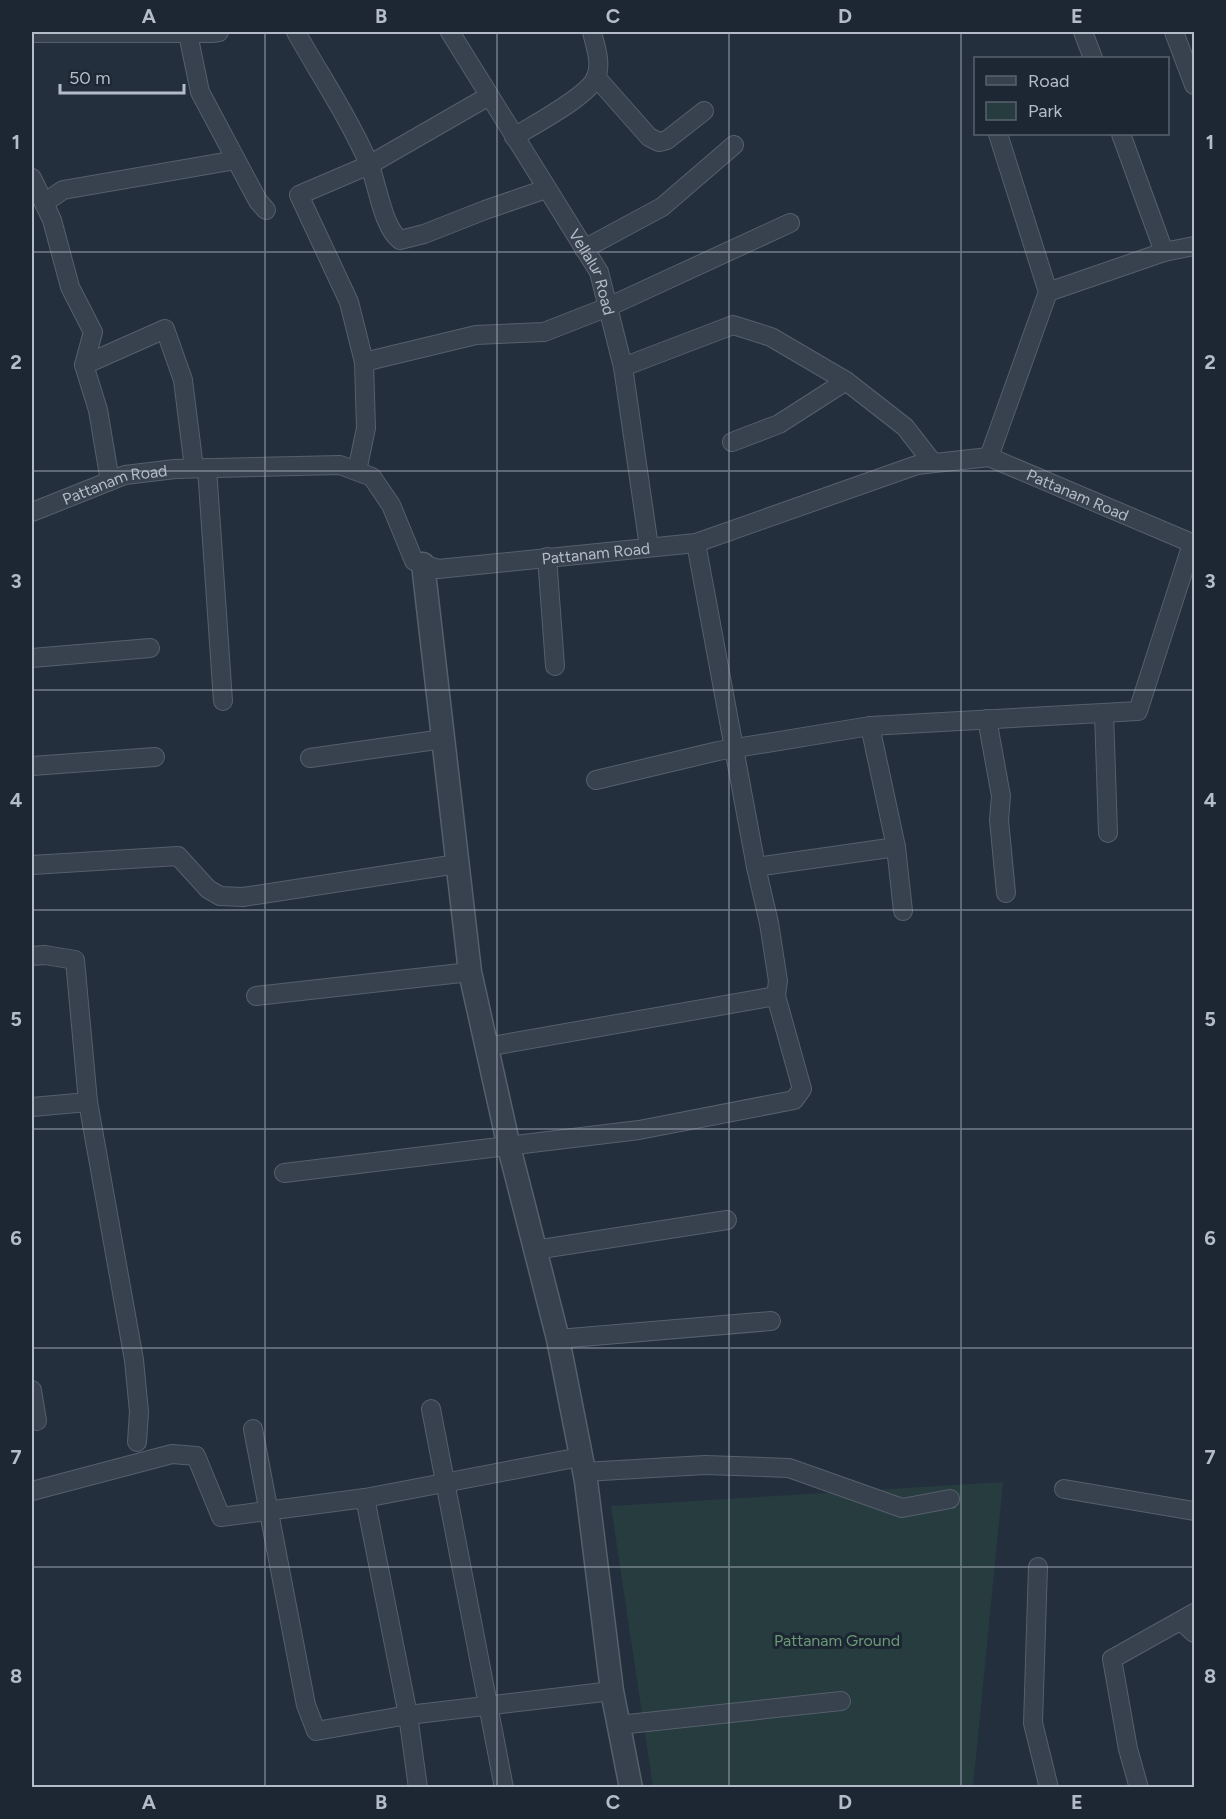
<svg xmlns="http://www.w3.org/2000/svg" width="1226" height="1819" font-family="Figtree,sans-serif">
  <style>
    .green { fill: #263c3f }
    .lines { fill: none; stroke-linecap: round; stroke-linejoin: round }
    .minor-casing { stroke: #565f6c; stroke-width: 20 }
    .tertiary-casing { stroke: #565f6c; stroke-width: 25 }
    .minor { stroke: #38414e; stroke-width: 18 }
    .tertiary { stroke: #38414e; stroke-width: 22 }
    .grid { fill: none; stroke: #b4bcc9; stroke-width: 1.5; stroke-opacity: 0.55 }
    .labels { text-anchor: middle; stroke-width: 6; stroke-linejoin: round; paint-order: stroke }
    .street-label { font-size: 16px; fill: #b4bcc9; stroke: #1d2633 }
    .park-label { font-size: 16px; fill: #6b9a76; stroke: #1d2633 }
    .neatline { fill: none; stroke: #b4bcc9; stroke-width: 2 }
    .grid-label { font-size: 20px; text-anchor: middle; font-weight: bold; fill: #b4bcc9 }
  </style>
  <rect width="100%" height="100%" fill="#242f3e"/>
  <!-- green -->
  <polygon class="green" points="1003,1482 973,1787 653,1787 611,1506"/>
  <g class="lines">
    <!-- minor casing -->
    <g class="minor-casing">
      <g id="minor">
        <path d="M296,32C320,75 349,118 369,164C378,185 382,226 400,240L424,234L485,210L546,189"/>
        <path id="s1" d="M450,32L599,272L623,367L649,547"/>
        <polyline points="1083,32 1093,58"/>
        <polyline points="1174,32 1194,85"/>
        <polyline points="32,33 212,33 219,32"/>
        <polyline points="188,34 200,92 258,201 266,210"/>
        <polyline points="596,77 649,137 659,142 667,140 704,111"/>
        <polyline points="1121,134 1164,252"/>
        <path d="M514,137C533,125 589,96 596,77C602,63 595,45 592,32"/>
        <polyline points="32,178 52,220 70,287 93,332 84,365 98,410 110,481"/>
        <polyline points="44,203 63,190 236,160"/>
        <polyline points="584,249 662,207 734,145"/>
        <polyline points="1048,292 1164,252 1194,246"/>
        <polyline points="364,362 476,335 544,332 608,307 790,223"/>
        <polyline points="84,365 165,329 183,380 194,468"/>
        <polyline points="623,367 733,325 771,337 846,381 905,427 933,463"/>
        <polyline points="732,442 779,424 846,381"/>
        <polyline points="989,457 1048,292 998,134"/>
        <polyline points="207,468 223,701"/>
        <polyline points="357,471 366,428 364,362 349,302 299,195 369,165 489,96"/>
        <path id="s2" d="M32,512L125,475L175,469L340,465L372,477L391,505L414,561L438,569L696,543L917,465L989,457L1194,544"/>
        <polyline points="547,557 555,666"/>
        <polyline points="32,658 150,648"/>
        <polyline points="1104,713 1108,833"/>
        <polyline points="987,719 1001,796 999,820 1006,893"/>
        <polyline points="870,726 896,847 903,911"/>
        <polyline points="310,758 443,739"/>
        <polyline points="32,766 155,757"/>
        <polyline points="596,780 718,751 870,726 1138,711 1192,544"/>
        <polyline points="32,865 178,856 208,889 220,896 243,897 457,864"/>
        <polyline points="756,867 896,847"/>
        <polyline points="32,956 45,955 75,960 88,1102 134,1360 139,1412 137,1442"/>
        <polyline points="256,996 470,972"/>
        <polyline points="486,1047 776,996"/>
        <polyline points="32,1107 88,1102"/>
        <polyline points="284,1173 639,1130 794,1100 802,1089 776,996 778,981 769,923 756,867 696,543"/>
        <polyline points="535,1250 727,1220"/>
        <polyline points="558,1339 771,1321"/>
        <polyline points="32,1390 37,1421"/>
        <polyline points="431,1409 504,1788"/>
        <polyline points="253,1429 306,1705 316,1731 408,1715 612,1691"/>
        <polyline points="584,1472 705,1465 789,1468 902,1508 950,1499"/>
        <polyline points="1064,1489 1194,1511"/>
        <polyline points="32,1491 172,1454 196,1456 221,1517 365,1498 580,1457"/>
        <polyline points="365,1498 408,1715 418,1788"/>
        <polyline points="1038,1567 1033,1723 1049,1788"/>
        <polyline points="1181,1621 1194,1633"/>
        <polyline points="619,1725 841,1701"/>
        <polyline points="1139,1788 1128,1749 1112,1659 1194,1613"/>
      </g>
    </g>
    <!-- tertiary casing -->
    <g class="tertiary-casing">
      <polyline id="tertiary" points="423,564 470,972 509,1147 558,1339 586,1481 612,1691 631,1788"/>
    </g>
    <!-- minor -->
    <use href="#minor" class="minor"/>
    <!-- tertiary -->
    <use href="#tertiary" class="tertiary"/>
  </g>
  <!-- grid -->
  <path class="grid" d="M265,32V1788M497,32V1788M729,32V1788M961,32V1788M32,252H1194M32,471H1194M32,690H1194M32,910H1194M32,1129H1194M32,1348H1194M32,1567H1194"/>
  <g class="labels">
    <!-- street labels -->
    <g class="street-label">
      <text dy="6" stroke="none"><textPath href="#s1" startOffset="280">Vellalur Road</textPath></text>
      <text dy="6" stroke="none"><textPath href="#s2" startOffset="88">Pattanam Road</textPath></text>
      <text dy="6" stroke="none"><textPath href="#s2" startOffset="1132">Pattanam Road</textPath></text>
      <text dy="6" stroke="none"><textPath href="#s2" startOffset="628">Pattanam Road</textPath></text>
    </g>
    <!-- park labels -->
    <g class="park-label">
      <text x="837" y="1646">Pattanam Ground</text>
    </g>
  </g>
  <!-- border -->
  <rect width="1226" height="1819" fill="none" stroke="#1d2633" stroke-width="66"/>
  <!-- legend -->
  <rect x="974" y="57" width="195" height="78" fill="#1d2633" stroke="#59626f" stroke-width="1.5"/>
  <rect x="986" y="76" width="30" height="9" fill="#38414e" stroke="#59626f" stroke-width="1.5"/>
  <text x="1028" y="87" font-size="18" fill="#b4bcc9">Road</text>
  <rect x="986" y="102" width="30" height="18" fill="#263c3f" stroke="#59626f" stroke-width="1.5"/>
  <text x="1028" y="117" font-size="18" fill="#b4bcc9">Park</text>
  <!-- scale -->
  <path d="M60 84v9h124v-9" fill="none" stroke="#b4bcc9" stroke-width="3"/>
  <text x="69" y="84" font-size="18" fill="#b4bcc9" stroke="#1d2633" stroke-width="4.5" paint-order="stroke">50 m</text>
  <rect x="33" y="33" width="1160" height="1753" class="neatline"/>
  <g class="grid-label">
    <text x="149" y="23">A</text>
    <text x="381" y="23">B</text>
    <text x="613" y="23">C</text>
    <text x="845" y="23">D</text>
    <text x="1077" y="23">E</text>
    <text x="16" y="149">1</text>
    <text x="1210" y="149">1</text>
    <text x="16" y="369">2</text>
    <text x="1210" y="369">2</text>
    <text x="16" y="588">3</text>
    <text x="1210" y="588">3</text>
    <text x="16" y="807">4</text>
    <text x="1210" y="807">4</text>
    <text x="16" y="1026">5</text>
    <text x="1210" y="1026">5</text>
    <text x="16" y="1245">6</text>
    <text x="1210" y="1245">6</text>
    <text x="16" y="1464">7</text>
    <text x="1210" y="1464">7</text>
    <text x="16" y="1683">8</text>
    <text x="1210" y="1683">8</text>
    <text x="149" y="1809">A</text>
    <text x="381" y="1809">B</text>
    <text x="613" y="1809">C</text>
    <text x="845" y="1809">D</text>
    <text x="1077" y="1809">E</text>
  </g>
</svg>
